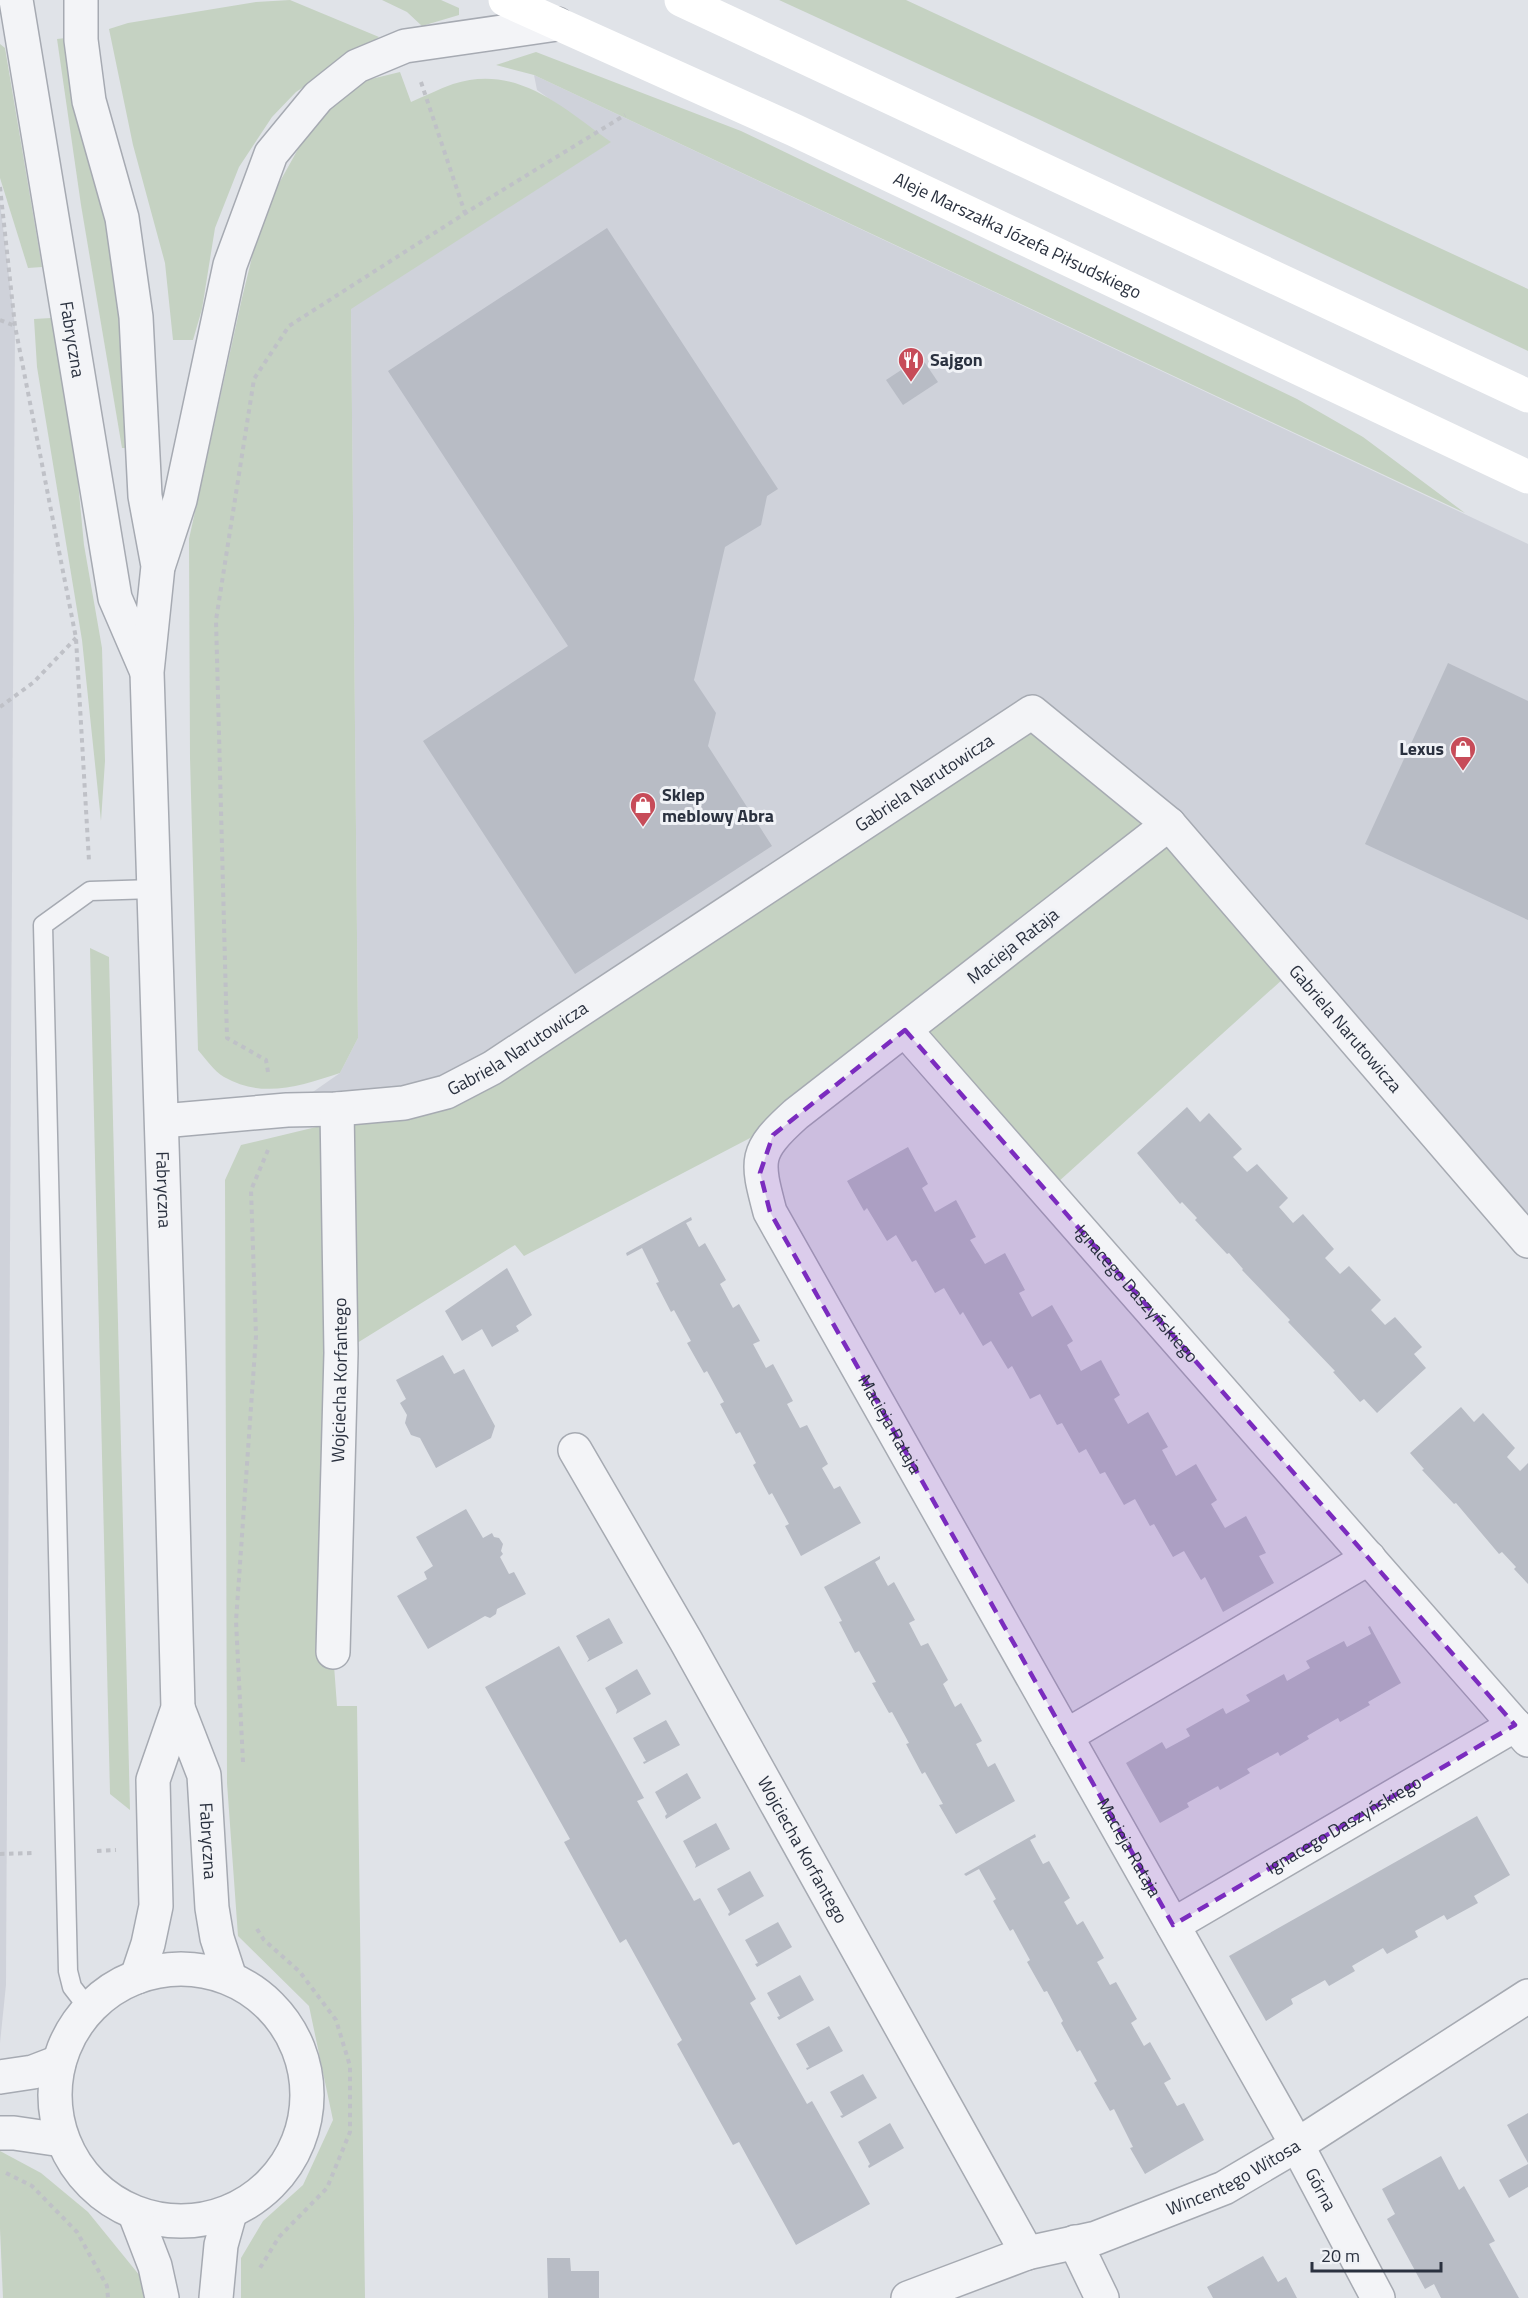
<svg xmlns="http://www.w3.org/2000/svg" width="1528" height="2298" font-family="'Titillium Web',sans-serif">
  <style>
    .built { fill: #cfd2da }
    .green { fill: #c5d2c2 }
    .building { fill: #b8bcc5 }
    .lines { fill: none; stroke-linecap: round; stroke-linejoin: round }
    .service-casing { stroke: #a6aab2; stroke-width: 21 }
    .minor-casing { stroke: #a6aab2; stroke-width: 36 }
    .tertiary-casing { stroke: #a6aab2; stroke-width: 36 }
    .path { stroke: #bfc1c7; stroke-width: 4; stroke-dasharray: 4.5 4.5; stroke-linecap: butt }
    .service { stroke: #f3f4f7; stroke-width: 18 }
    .minor { stroke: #f3f4f7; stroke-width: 33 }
    .tertiary { stroke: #f3f4f7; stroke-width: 33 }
    .secondary { stroke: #fff; stroke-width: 33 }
    .marked { fill: #7b2cbf; fill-opacity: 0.2; stroke: #7b2cbf; stroke-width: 4.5; stroke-dasharray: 12 8; stroke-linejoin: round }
    .labels { text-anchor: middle; stroke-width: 6; stroke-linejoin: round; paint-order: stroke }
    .street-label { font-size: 18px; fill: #2a313f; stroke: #f0f2f6 }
    .poi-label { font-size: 18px; font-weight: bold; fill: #2a313f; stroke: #f0f2f6; text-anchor: start }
  </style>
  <rect width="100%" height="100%" fill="#e0e3e8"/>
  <!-- built -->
  <g class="built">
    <polygon points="534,75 1528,544 1528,1241 1169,824 446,1092 287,1110 340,1073 358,1038 351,308 610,142 537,90"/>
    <polygon points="0,202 15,326 6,1985 0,2043"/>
  </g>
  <!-- green -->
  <g class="green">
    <polygon points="290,0 379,37 296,92 272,117 239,167 215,228 202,309 193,340 173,340 165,263 133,145 109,29 128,23 256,2"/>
    <polygon points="382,0 441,0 459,8 459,15 422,26 407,12"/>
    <polygon points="779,0 906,0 1528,289 1528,351 1036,118"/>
    <polygon points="66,38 116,262 125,448 122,448 81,205 57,39"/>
    <polygon points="0,44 5,48 42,267 28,268 0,178"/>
    <polygon points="536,52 741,131 1297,399 1363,437 1465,513 534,75 496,65"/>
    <path d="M400,72L411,102C425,96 439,89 453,84C517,63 563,108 611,142L351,309L358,1038L340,1073C300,1086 263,1099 224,1077C214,1071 205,1058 198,1050L190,758L189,539L242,298L254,249L278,185L307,133L332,101L363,81Z"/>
    <polygon points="51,318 73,430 84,545 102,648 105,761 101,821 82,640 37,367 34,319"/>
    <polygon points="1032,712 1294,969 1047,1192 905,1030 796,1114 524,1256 515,1245 341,1353 333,1652 337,1706 357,1706 365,2298 241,2298 241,2258 263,2221 303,2185 333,2120 309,2006 238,1936 227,1783 225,1180 241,1145 337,1122 446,1092"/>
    <polygon points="90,948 109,957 130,1810 110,1794"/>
    <polygon points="0,2151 41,2173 88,2212 140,2276 145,2298 3,2298 0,2229"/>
  </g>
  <!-- building -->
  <g class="building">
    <polygon points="607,228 778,489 767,496 761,525 725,547 694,680 716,713 708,746 772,846 575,974 423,741 568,646 388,371"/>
    <polygon points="921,357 938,382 903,405 886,380"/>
    <polygon points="1448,663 1528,701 1528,920 1365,844"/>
    <polygon points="1187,1107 1200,1122 1209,1113 1242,1149 1233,1157 1247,1172 1257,1164 1288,1198 1279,1207 1293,1223 1303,1214 1334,1249 1325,1258 1340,1274 1349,1266 1381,1300 1371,1310 1385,1325 1395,1317 1422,1347 1414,1354 1426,1368 1377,1413 1364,1399 1360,1402 1333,1372 1335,1371 1288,1322 1290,1320 1242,1270 1243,1269 1229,1253 1227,1254 1195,1220 1197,1218 1182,1202 1180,1204 1137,1153"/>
    <polygon points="908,1147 928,1184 922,1188 935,1212 956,1200 976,1237 970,1240 985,1264 1005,1253 1025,1290 1019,1293 1032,1317 1052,1305 1073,1341 1067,1345 1081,1371 1101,1360 1120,1395 1114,1399 1128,1424 1148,1412 1168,1447 1162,1450 1176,1476 1196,1464 1217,1500 1211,1504 1225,1528 1246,1516 1266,1553 1259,1556 1274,1583 1223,1612 1205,1577 1201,1580 1184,1551 1173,1557 1154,1524 1150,1526 1135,1499 1124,1505 1105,1472 1100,1474 1086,1449 1079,1453 1062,1423 1057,1425 1040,1394 1030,1399 1012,1366 1008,1369 991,1341 983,1346 963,1312 960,1315 944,1288 935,1293 916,1260 912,1262 896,1235 887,1241 867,1208 864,1211 847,1181"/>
    <polygon points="691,1217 692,1220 686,1223 699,1247 705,1243 726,1280 720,1284 733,1308 739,1304 760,1341 753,1344 766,1368 773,1364 793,1401 787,1404 800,1428 807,1425 828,1464 822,1468 834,1489 840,1486 861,1523 801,1556 785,1526 789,1524 772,1493 769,1495 753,1465 756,1463 740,1432 736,1434 720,1404 724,1402 707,1371 704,1373 687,1343 691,1341 674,1310 671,1312 656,1283 659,1282 642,1248 627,1256 626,1253"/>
    <polygon points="507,1268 532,1315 516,1326 519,1331 492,1347 482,1329 462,1341 445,1311"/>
    <polygon points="443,1355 454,1374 464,1369 495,1426 491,1438 436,1468 420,1438 411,1435 405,1423 407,1415 400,1403 406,1399 396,1380"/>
    <polygon points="1461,1407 1474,1422 1483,1413 1515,1448 1507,1457 1520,1471 1528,1463 1528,1584 1514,1569 1516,1567 1502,1552 1499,1554 1456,1503 1454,1504 1422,1470 1424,1469 1410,1453"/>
    <polygon points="466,1509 483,1538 492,1533 494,1537 499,1538 503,1544 501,1551 503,1554 500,1557 509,1574 514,1572 526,1594 497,1609 496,1614 490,1618 485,1616 428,1649 397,1596 427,1579 424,1572 433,1566 416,1537"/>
    <polygon points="880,1556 880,1559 875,1562 888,1586 894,1582 915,1620 909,1623 921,1646 928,1643 948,1680 943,1684 955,1707 961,1703 982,1741 976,1744 988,1767 995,1763 1015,1801 956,1834 939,1805 943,1804 925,1772 922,1774 906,1744 909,1743 892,1712 889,1713 872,1683 876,1682 859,1651 855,1653 839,1622 842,1621 824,1587"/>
    <polygon points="609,1618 623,1643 587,1662 589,1659 576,1636"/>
    <polygon points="1370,1626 1401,1683 1368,1702 1370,1705 1340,1722 1338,1718 1307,1736 1309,1739 1280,1756 1278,1752 1247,1769 1250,1773 1220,1790 1218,1786 1187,1803 1189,1807 1160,1823 1126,1763 1162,1742 1166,1749 1190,1736 1186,1729 1223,1708 1226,1714 1250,1701 1246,1695 1284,1674 1287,1681 1310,1668 1306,1661 1344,1641 1347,1647 1371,1634 1368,1627"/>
    <polygon points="559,1646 644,1798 637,1801 694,1901 700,1898 756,1999 750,2003 778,2053 807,2104 812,2101 870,2204 796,2245 739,2142 733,2145 677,2044 682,2040 626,1939 620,1943 564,1842 570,1839 485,1687"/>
    <polygon points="637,1669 651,1694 616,1714 617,1710 605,1688"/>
    <polygon points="666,1720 680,1745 644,1764 643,1762 646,1761 633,1738"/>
    <polygon points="687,1773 701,1798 666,1819 665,1816 667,1814 655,1792"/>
    <polygon points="1477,1816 1510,1875 1474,1896 1478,1903 1447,1920 1444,1915 1415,1931 1418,1937 1387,1954 1383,1948 1352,1966 1355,1971 1329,1986 1325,1980 1291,1999 1293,2004 1266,2021 1229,1956"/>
    <polygon points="716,1823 730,1849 695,1868 696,1865 683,1841"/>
    <polygon points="1035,1834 1036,1837 1030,1840 1043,1864 1049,1861 1070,1898 1064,1902 1077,1925 1083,1921 1104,1958 1097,1962 1110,1985 1116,1982 1137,2019 1131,2023 1144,2046 1150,2042 1171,2079 1164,2083 1177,2106 1184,2103 1204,2140 1145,2174 1130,2148 1133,2147 1114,2109 1110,2111 1094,2083 1097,2081 1080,2050 1077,2052 1061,2023 1063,2021 1047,1991 1044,1992 1027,1962 1030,1960 1013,1929 1010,1931 993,1901 996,1899 979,1869 966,1876 964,1874"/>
    <polygon points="750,1871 764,1896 729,1916 728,1914 730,1912 717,1889"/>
    <polygon points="778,1922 792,1947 757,1967 755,1964 758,1963 745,1940"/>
    <polygon points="800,1975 814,2000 779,2020 777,2017 780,2016 767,1993"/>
    <polygon points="829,2026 843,2051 807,2070 806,2068 809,2067 796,2044"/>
    <polygon points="863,2074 877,2098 842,2118 840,2116 843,2115 830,2092"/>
    <polygon points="1528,2113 1528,2163 1507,2125"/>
    <polygon points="890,2123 904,2148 869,2168 868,2166 870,2164 858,2142"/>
    <polygon points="1441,2156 1459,2190 1464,2186 1495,2241 1489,2244 1519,2298 1441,2298 1434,2284 1425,2289 1387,2219 1395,2214 1382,2189"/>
    <polygon points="1528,2164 1528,2187 1509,2198 1499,2180"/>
    <polygon points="1263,2256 1278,2282 1286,2277 1297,2298 1213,2298 1207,2287"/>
    <polygon points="547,2258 570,2258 571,2271 599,2271 599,2298 548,2298"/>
  </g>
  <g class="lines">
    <!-- service casing -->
    <g class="service-casing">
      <polyline id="service" points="89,2009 72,1987 68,1971 43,925 90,891 154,889"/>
    </g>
    <!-- minor casing -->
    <g class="minor-casing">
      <g id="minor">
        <path id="s1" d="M1169,824L796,1114C754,1152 756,1159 770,1212L1297,2145L1378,2298"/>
        <path id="s2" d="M905,1030L1528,1740"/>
        <path id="s3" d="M162,1121L287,1110L337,1109L404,1103L446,1092L492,1068L1032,712L1169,824L1528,1241"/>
        <path id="s4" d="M575,1450L686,1641L1027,2253"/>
        <path id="s5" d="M333,1652L341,1353L337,1109"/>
        <polyline points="1066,1736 1369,1558"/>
        <path id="s6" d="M1173,1925L1515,1725"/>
        <polyline points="0,2077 33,2072 59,2062"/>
        <polyline points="0,2133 14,2133 62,2140"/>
        <polyline points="1075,2242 1102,2298"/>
        <path id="s7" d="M908,2298L1027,2253L1096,2238L1224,2188L1297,2145L1528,1996"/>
      </g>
    </g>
    <!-- tertiary casing -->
    <g class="tertiary-casing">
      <g id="tertiary">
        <path id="s8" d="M16,0L115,598L146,670"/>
        <path id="s9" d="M81,0V40L89,101L122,218L136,317L145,496L158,566L147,672L169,1365L178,1708L153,1780L156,1906L148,1944L137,1977"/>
        <polyline points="159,564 180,500 230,265 271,154 318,97 357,66 405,46 557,24"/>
        <path id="s10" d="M178,1708L204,1775L212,1908L217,1938L230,1978"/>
        <circle cx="181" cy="2095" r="126"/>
        <polyline points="135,2214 155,2266 162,2298"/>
        <polyline points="216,2298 221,2245 230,2213"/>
      </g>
    </g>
    <!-- path -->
    <g class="path">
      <polyline points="421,82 465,213"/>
      <polyline points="0,187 15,326 76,638 89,861"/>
      <polyline points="0,320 15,326"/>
      <polyline points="0,707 34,682 76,638"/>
      <polyline points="268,1072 266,1060 227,1038 216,620 254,379 289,326 475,207 625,115"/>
      <polyline points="243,1762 236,1621 256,1336 251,1190 268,1150"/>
      <polyline points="97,1851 116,1850"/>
      <polyline points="0,1854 35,1853"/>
      <polyline points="257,1929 264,1940 300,1972 336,2020 350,2066 350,2132 327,2188 279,2237 260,2268"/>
      <polyline points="6,2173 32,2186 77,2232 107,2286 108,2298"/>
    </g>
    <!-- service -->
    <use href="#service" class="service"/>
    <!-- minor -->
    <use href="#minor" class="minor"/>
    <!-- tertiary -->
    <use href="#tertiary" class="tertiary"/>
    <!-- secondary -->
    <g class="secondary">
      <path id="s11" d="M505,0L794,130L1528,477"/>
      <polyline points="681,0 1528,396"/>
    </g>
  </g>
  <!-- marked area -->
  <path class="marked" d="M905,1030L1515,1725L1173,1925L770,1212L760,1173L773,1135Z"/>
  <!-- icons -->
  <defs>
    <g id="restaurant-pin" transform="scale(1.35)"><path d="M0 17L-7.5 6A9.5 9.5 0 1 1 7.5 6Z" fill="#c74c59" stroke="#f0f2f6"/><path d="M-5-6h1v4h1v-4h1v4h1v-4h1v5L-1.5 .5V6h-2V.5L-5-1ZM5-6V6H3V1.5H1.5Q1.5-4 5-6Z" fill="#fff"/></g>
    <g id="shop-pin" transform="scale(1.35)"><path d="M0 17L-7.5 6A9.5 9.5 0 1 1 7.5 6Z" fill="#c74c59" stroke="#f0f2f6"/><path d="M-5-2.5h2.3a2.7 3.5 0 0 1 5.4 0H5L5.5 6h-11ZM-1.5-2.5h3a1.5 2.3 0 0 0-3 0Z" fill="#fff"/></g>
  </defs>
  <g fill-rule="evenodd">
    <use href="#restaurant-pin" x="911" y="360"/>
    <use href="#shop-pin" x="1463" y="749"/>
    <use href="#shop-pin" x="643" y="805"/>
  </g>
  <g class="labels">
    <!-- street labels -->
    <g class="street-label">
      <text dy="6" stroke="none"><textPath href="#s11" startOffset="564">Aleje Marszałka Józefa Piłsudskiego</textPath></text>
      <text dy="6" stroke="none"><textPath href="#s8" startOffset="344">Fabryczna</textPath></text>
      <text dy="6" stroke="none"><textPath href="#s3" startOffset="856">Gabriela Narutowicza</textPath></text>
      <text transform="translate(1013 946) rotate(-38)" y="6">Macieja Rataja</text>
      <text dy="6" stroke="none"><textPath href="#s3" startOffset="1432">Gabriela Narutowicza</textPath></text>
      <text dy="6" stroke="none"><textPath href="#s3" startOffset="370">Gabriela Narutowicza</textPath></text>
      <text dy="6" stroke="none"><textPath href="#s9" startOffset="1198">Fabryczna</textPath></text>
      <text dy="6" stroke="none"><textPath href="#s2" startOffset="351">Ignacego Daszyńskiego</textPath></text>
      <text dy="6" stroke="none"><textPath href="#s5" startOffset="272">Wojciecha Korfantego</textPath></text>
      <text dy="6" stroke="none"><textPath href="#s1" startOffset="828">Macieja Rataja</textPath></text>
      <text dy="6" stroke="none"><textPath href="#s6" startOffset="198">Ignacego Daszyńskiego</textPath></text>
      <text dy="6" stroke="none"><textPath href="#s10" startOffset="138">Fabryczna</textPath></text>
      <text dy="6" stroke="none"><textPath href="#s1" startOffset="1314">Macieja Rataja</textPath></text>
      <text dy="6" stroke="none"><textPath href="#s4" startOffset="460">Wojciecha Korfantego</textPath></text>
      <text dy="6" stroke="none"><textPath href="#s7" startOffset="348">Wincentego Witosa</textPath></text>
      <text dy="6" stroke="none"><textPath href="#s1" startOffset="1706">Górna</textPath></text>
    </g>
    <!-- poi labels -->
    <g class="poi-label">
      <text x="930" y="366">Sajgon</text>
      <text x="1444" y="755" text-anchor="end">Lexus</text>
      <text x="662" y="801">Sklep<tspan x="662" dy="21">meblowy Abra</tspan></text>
    </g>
  </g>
  <!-- scale -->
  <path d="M1312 2262v9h129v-9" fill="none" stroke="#2a313f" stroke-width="3"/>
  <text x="1321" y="2262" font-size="18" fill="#2a313f" stroke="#f0f2f6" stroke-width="4.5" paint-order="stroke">20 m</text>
</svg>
